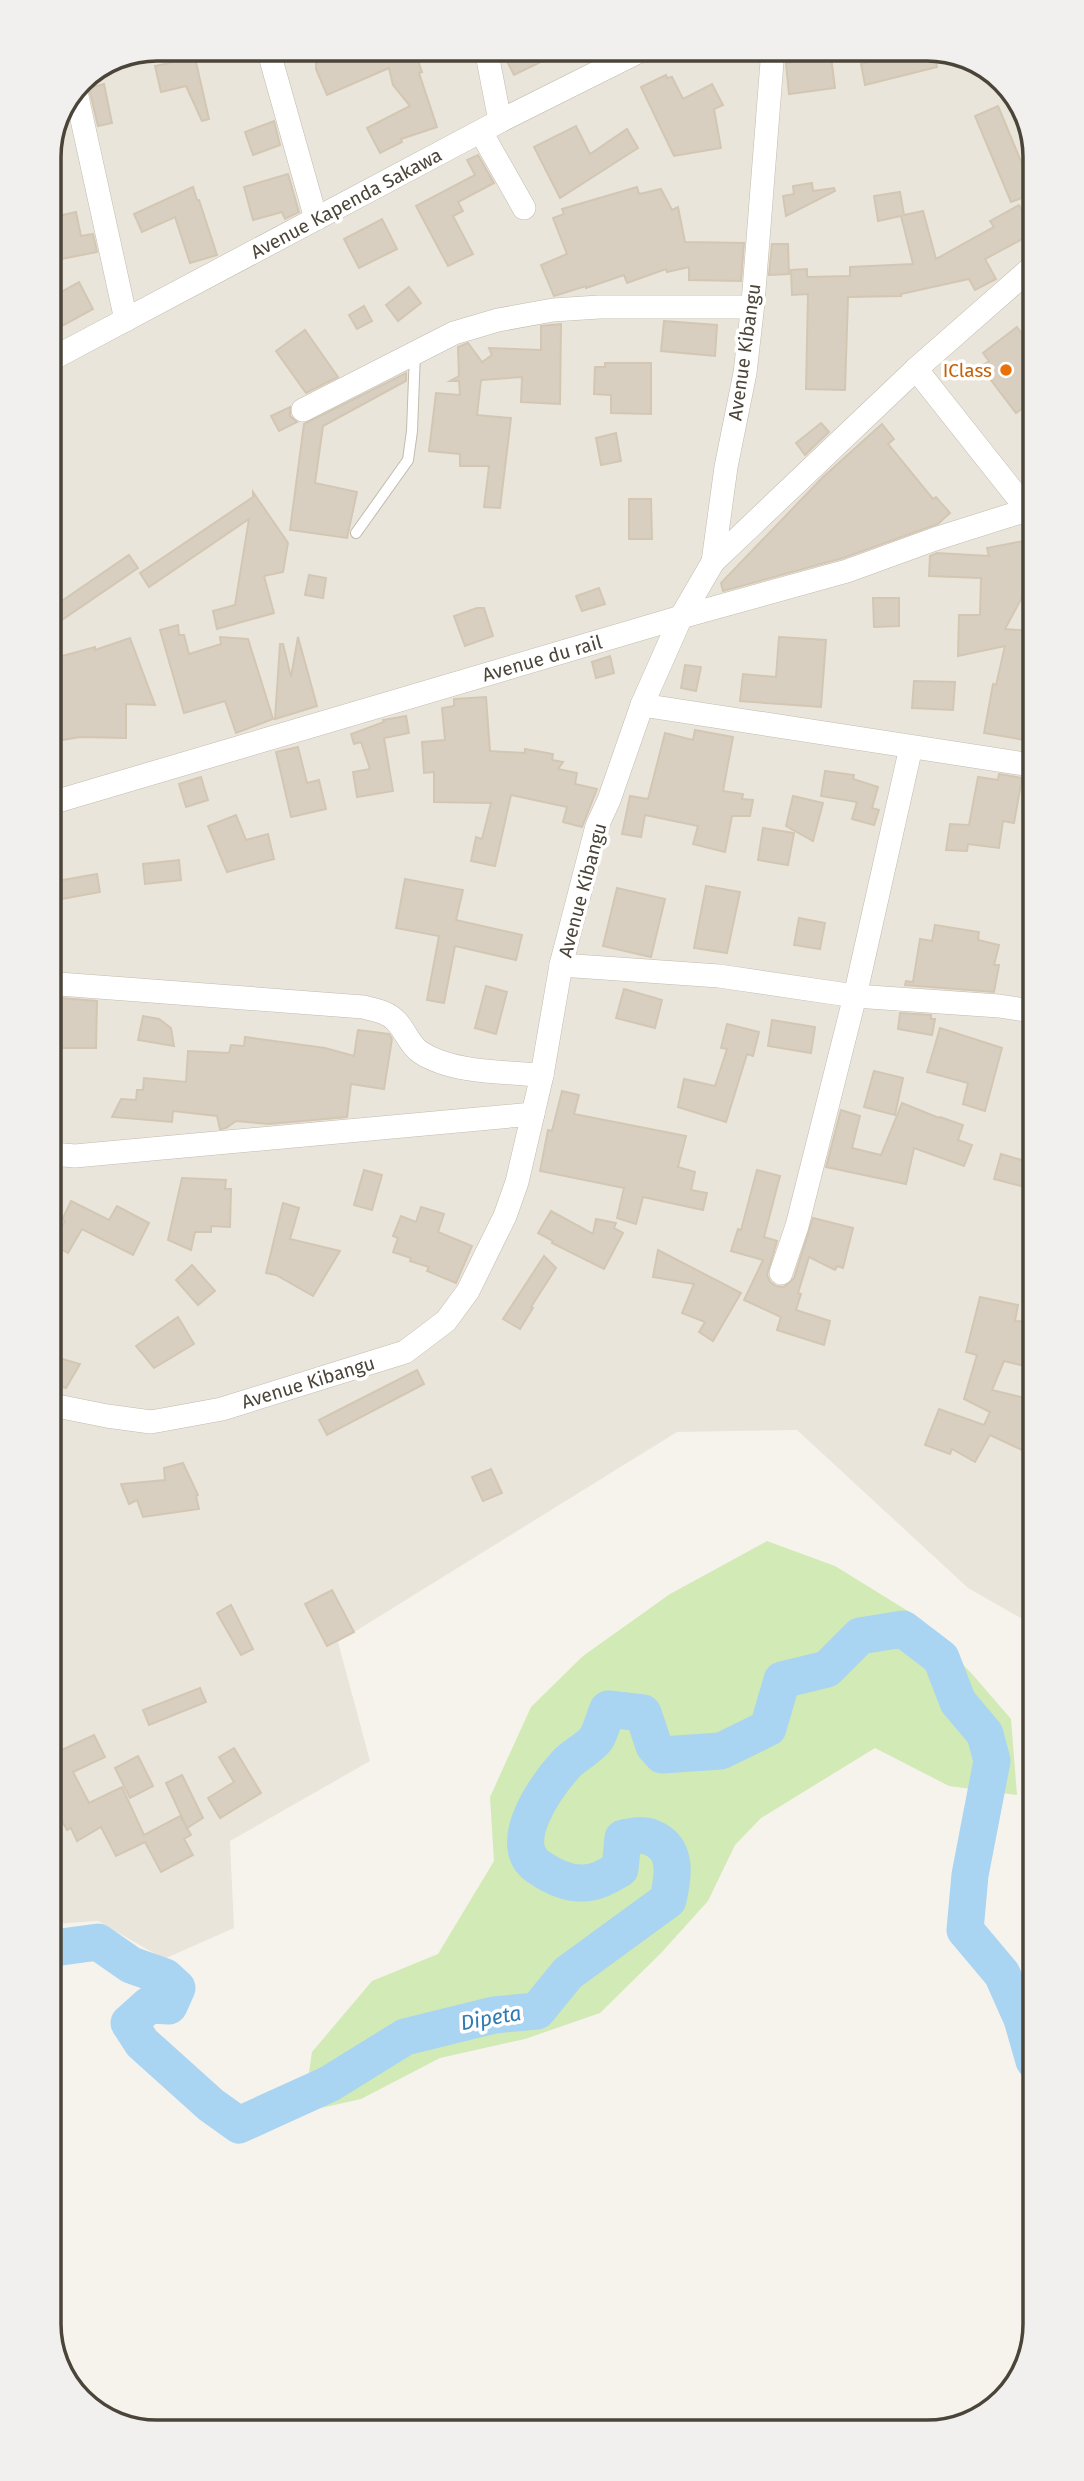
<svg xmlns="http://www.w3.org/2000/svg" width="1084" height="2481" font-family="'Fira Sans',sans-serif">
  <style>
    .residential { fill: #eae5da }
    .green { fill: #d2eab5 }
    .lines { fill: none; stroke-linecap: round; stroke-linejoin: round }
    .river { stroke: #a9d4f2; stroke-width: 37 }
    .building { fill: #d8cfc1; stroke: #d3c7b4; stroke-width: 2 }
    .service-casing { stroke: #c2bbae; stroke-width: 12 }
    .minor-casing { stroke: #c2bbae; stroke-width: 24 }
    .service { stroke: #fff; stroke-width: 10 }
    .minor { stroke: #fff; stroke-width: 23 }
    .food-dot { fill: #e8710a; stroke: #fff; stroke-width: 2.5 }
    .labels { text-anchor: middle; stroke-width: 7; stroke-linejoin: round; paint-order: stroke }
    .street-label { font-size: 19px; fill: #4b4439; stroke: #fff }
    .food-label { font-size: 19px; fill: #c56008; stroke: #fff; text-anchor: end }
    .water-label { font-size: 21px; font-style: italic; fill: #2e7ab2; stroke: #fff }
    .rim { fill: none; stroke: #4b4439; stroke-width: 3.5 }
  </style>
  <rect width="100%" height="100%" fill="#f6f3ec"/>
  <!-- residential -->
  <polygon class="residential" points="157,49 934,49 993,72 1029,123 1033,1625 968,1588 797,1430 677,1432 338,1642 370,1761 230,1841 234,1928 164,1959 98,1921 54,1924 49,151 81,80"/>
  <!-- green -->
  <polygon class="green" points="767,1541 835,1566 916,1616 973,1675 1011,1719 1017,1795 949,1786 875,1748 761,1818 735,1845 708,1901 661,1953 600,2013 525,2039 440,2058 361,2099 303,2112 312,2052 372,1981 438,1954 494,1861 490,1797 531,1707 583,1656 670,1594"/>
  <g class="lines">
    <!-- river -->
    <path class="river" d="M54,1948L98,1942L131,1965L165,1977L177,1988L169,2006L149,2005L129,2023L142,2043L211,2105L239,2125L329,2084L405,2037L494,2015L537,2011L568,1973L668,1900C673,1876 679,1848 650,1837C643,1834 630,1837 623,1838L620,1869C608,1876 595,1884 580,1883C566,1883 552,1876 540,1868C503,1846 546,1786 567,1763C575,1755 589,1748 596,1739C601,1731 604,1718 608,1709L643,1713L654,1746L662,1755L721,1751L768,1728L782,1680L827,1669L860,1636L903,1629L941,1658L958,1702L985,1734L992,1761L970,1875L965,1930L1002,1974L1022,2019L1034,2061"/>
  </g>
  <!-- building -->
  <g class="building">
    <polygon points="167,49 193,49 209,119 202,121 186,86 161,92 155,66 170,63"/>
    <polygon points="347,49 414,49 422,72 419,73 437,127 401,139 402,142 380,153 367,128 410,106 393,85 389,68 327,95 316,69 316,63"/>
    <polygon points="501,49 567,49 514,75"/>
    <polygon points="912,49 934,49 937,67 865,85 861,64"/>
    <polygon points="831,57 835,88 789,94 786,63"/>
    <polygon points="666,75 667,78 672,77 683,99 712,84 723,105 714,109 721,148 674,156 641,87"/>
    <polygon points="104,84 112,123 98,126 89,88"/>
    <polygon points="998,106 1030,183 1030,195 1011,202 975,116"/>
    <polygon points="274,121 280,145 253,155 245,132"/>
    <polygon points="576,126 590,154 627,129 638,148 560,198 534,147"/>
    <polygon points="478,155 494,183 458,202 463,211 453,216 473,254 448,266 416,206 475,175 467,160"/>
    <polygon points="288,174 299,212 285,219 282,212 253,220 244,187"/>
    <polygon points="812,183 813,191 834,188 835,191 786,216 783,196 794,194 793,186"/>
    <polygon points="193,187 197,200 199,200 217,255 190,263 175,217 142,232 134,214"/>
    <polygon points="637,187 639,194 661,189 672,210 678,207 685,242 744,243 741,281 689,280 689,267 667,272 666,269 627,283 624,275 586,288 586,286 554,296 541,265 567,254 553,218 564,214 562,209"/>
    <polygon points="900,192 904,215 923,211 936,259 994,227 990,221 1019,205 1030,225 1030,235 985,259 996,279 975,290 969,279 901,294 901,296 848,297 845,390 806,389 808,294 792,295 791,270 807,269 807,277 850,276 850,267 913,264 901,216 878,221 874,196"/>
    <polygon points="76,212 81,236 93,234 97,252 56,260 49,229 49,218"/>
    <polygon points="382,219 397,249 359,268 344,239"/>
    <polygon points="772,244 788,244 789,274 769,275"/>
    <polygon points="79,282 93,309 62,326 50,303 50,298"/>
    <polygon points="409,287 421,303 398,321 386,305"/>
    <polygon points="364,306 372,321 357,329 349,315"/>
    <polygon points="664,321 717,325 715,356 661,351"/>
    <polygon points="561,324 560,404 521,402 522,377 481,380 477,415 511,418 500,508 484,507 489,466 460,466 460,454 429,451 436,393 460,395 459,381 450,381 459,376 458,347 468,343 482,362 492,355 489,348 541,350 541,326"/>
    <polygon points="1017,327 1030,345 1030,403 1016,413 981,367 989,361 983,353"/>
    <polygon points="305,330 338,377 306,393 276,351"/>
    <polygon points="605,363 651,363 651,414 611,413 611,395 594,394 595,367 605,367"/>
    <polygon points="406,373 406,381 323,426 315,483 357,492 347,538 290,530 304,424"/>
    <polygon points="290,407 290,416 297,422 279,431 271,416"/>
    <polygon points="821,423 829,432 805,455 796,443"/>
    <polygon points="882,424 894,439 888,444 933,499 936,497 950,513 938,524 843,558 723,591 721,583 823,477"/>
    <polygon points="616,433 621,461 601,465 596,438"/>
    <polygon points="253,492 288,543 283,572 264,576 274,613 217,629 213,611 235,605 249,519 149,587 140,573 253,497"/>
    <polygon points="629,499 651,499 652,539 629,539"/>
    <polygon points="1029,540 1031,587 1027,588 1005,629 1031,631 1031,741 984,733 993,684 996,685 1005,646 958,656 959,615 980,615 981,578 929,576 930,556 937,553 989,556 987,548"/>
    <polygon points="129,555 138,568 50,628 50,609"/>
    <polygon points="309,575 326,578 323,598 305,595"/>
    <polygon points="599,588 605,604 582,611 576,596"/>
    <polygon points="873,598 899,598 899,626 874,627"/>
    <polygon points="477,608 484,608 493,636 465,646 454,616"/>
    <polygon points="178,625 179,635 184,635 189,654 221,644 220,637 248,639 273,719 236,733 225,701 184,713 160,630"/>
    <polygon points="298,637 317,706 275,719 280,644 283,644 291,677"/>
    <polygon points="779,637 826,640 821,707 740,701 743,674 776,677"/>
    <polygon points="130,638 155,705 126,704 126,738 80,737 51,742 51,711 61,710 55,658 95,647 95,650"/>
    <polygon points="610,656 614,673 596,678 592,662"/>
    <polygon points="685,665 701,667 696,691 681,688"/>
    <polygon points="914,681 955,682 953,710 912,708"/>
    <polygon points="486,697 490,751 525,753 525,749 553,754 552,760 563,762 558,769 577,773 575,784 597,789 582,827 563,822 567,807 511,795 495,866 471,861 476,837 482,839 491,803 434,802 434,772 424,773 422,742 445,740 442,708 454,706 454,699"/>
    <polygon points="406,716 409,733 384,738 393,791 357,797 353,772 370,769 361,742 354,744 351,734 384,722 383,720"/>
    <polygon points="695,730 733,737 723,791 743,794 742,799 753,800 750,816 732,816 725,852 693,844 698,826 645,815 641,837 622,834 630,796 648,799 665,733 693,740"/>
    <polygon points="298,747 307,783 319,780 326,809 291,817 276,752"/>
    <polygon points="825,771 854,775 853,779 878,787 872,808 879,810 874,825 852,819 857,802 821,796"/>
    <polygon points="999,774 1022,778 1014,823 1003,821 999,848 968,844 967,851 946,850 950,824 969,825 978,777 998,780"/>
    <polygon points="201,777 208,800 186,807 179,784"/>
    <polygon points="793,796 823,803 813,841 786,826"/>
    <polygon points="236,815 246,840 268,834 274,859 227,872 208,826"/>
    <polygon points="763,828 794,833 788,865 758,860"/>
    <polygon points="179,860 181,880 145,884 143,864"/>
    <polygon points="97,874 100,892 51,901 51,882"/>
    <polygon points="405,879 463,890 456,920 522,935 516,960 455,946 444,1003 427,1000 439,936 396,928"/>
    <polygon points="706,886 740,892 727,953 694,948"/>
    <polygon points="617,888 665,899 651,957 603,946"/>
    <polygon points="799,918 825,923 820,949 794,945"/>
    <polygon points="935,925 979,932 978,940 999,945 994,965 999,965 994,992 905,985 906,981 913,982 920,939 932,941"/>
    <polygon points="486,986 507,992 496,1034 475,1028"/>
    <polygon points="624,989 662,1000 655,1028 616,1018"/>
    <polygon points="60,998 97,1001 96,1048 59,1048"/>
    <polygon points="900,1013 931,1015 931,1019 935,1019 932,1035 898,1029"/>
    <polygon points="143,1016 159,1019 171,1028 174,1046 138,1040"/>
    <polygon points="772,1020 815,1027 811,1053 768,1046"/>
    <polygon points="727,1024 759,1032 753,1056 747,1054 726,1122 678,1107 684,1079 715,1086 727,1049 721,1048"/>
    <polygon points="940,1028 1002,1048 985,1111 963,1104 968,1083 927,1072"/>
    <polygon points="358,1030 389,1034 392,1039 384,1089 351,1084 347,1117 269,1124 236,1121 226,1128 220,1129 217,1116 173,1111 172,1122 112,1117 121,1099 136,1100 137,1090 143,1090 144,1078 186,1082 188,1051 229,1053 231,1045 244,1046 245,1037 325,1048 354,1056"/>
    <polygon points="874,1071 903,1078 895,1115 864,1107"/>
    <polygon points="562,1091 579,1095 574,1114 686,1136 678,1167 695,1172 691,1190 707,1193 703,1210 643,1197 636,1224 617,1218 624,1188 540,1171 548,1130 552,1131"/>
    <polygon points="902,1103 939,1118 940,1117 963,1125 958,1140 972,1145 964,1166 914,1148 906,1184 826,1167 841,1110 860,1116 852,1148 881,1155"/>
    <polygon points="1001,1154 1032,1163 1032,1189 994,1179"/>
    <polygon points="364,1170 382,1175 372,1210 354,1205"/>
    <polygon points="757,1170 780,1176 764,1237 777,1241 767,1275 770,1282 776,1286 784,1287 794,1278 813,1218 853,1228 843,1268 837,1266 835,1270 809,1257 798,1293 801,1294 796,1310 830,1321 824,1345 777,1330 781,1317 744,1300 763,1260 731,1251 738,1229 741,1230"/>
    <polygon points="182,1178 226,1180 225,1189 231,1189 230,1227 211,1226 211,1232 195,1232 191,1250 168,1240"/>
    <polygon points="71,1201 109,1220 117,1206 149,1223 133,1255 82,1229 68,1253 52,1244 65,1221 62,1220"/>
    <polygon points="283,1203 299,1208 290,1239 340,1251 313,1296 276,1275 266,1273"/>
    <polygon points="421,1207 444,1214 438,1232 472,1246 456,1283 427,1271 429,1267 410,1261 411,1258 393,1252 398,1238 393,1236 401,1216 416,1222"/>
    <polygon points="551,1211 593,1234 596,1219 616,1223 614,1228 623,1233 604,1269 552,1243 553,1241 538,1233"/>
    <polygon points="658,1250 741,1293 713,1341 699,1332 705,1322 682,1313 694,1284 653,1277"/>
    <polygon points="544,1256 556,1268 531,1307 533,1308 520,1329 503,1319"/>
    <polygon points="192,1265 215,1291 198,1305 176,1280"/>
    <polygon points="980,1297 1018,1305 1015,1321 1032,1322 1033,1368 1004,1361 992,1390 1033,1400 1033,1455 990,1435 975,1462 952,1449 950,1454 925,1445 939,1409 984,1425 990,1412 964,1399 977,1355 966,1352"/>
    <polygon points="178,1317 194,1344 154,1368 136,1346"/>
    <polygon points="52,1356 80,1364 66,1388 52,1384"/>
    <polygon points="417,1370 424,1384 327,1435 319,1420"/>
    <polygon points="183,1463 198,1495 196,1496 199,1509 143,1517 137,1500 129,1504 121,1484 165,1480 164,1468"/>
    <polygon points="491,1469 502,1493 483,1501 472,1477"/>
    <polygon points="332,1590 354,1632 327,1646 305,1604"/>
    <polygon points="231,1605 253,1649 241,1655 217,1613"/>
    <polygon points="200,1688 206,1702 149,1725 143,1710"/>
    <polygon points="94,1735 105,1757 73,1772 89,1803 122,1787 144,1835 180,1816 191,1835 184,1839 193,1855 161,1872 145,1842 116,1856 101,1827 77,1841 71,1828 67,1830 56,1810 62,1807 53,1790 53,1754"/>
    <polygon points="234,1748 261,1793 220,1818 208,1798 234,1782 219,1757"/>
    <polygon points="138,1756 153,1786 130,1798 115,1768"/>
    <polygon points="182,1775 203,1818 187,1828 166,1783"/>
  </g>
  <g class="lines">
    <!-- service casing -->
    <g class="service-casing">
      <polyline id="service" points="356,533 408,460 412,431 415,352"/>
    </g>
    <!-- minor casing -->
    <g class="minor-casing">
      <g id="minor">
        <polyline points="268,49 316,219"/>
        <polyline points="486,49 500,121"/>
        <polyline points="76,92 126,320"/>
        <polyline points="481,132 524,208"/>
        <polyline points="50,360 500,121 644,49"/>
        <polyline points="916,369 1030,513"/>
        <polyline points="303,410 454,333 498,320 553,310 599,307 752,307"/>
        <polyline points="713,562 916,369 1030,269"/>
        <polyline points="642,705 1031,765"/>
        <polyline points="51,803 681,617 847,571 935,539 1030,509"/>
        <polyline points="561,965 719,976 855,996 999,1006 1032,1011"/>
        <path d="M51,987L59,984L363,1007C376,1010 388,1012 397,1022C406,1032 409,1044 420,1052C451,1073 505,1072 542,1075"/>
        <polyline points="52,1154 75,1156 533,1114"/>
        <polyline points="781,1273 797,1226 855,996 911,747"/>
        <polyline points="52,1405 107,1416 151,1422 222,1409 405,1352 446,1321 468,1291 505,1216 517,1182 542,1075 561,965 597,826 609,800 642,705 681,617 713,562 726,467 745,373 753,303 773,49"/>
      </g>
    </g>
    <!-- service -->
    <use href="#service" class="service"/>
    <!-- minor -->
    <use href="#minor" class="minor"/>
  </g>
  <!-- markers -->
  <circle class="food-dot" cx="1006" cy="370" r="7"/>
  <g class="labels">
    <!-- street labels -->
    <g class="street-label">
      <text transform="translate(346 203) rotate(-28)" y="7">Avenue Kapenda Sakawa</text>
      <text transform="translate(744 352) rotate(-82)" y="7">Avenue Kibangu</text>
      <text transform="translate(542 658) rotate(-16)" y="7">Avenue du rail</text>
      <text transform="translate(582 890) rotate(-75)" y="7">Avenue Kibangu</text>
      <text transform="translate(308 1382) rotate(-17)" y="7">Avenue Kibangu</text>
    </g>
    <!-- food labels -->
    <g class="food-label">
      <text x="992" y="377">IClass</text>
    </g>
    <!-- water labels -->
    <g class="water-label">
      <text transform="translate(491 2018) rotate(-10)" y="7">Dipeta</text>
    </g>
  </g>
  <!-- crop -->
  <path d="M0 0H1084V2481H0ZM157 61H927A96 96 0 0 1 1023 157V2324A96 96 0 0 1 927 2420H157A96 96 0 0 1 61 2324V157A96 96 0 0 1 157 61Z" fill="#f1f0ef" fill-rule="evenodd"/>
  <path class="rim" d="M157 61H927A96 96 0 0 1 1023 157V2324A96 96 0 0 1 927 2420H157A96 96 0 0 1 61 2324V157A96 96 0 0 1 157 61Z"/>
</svg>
